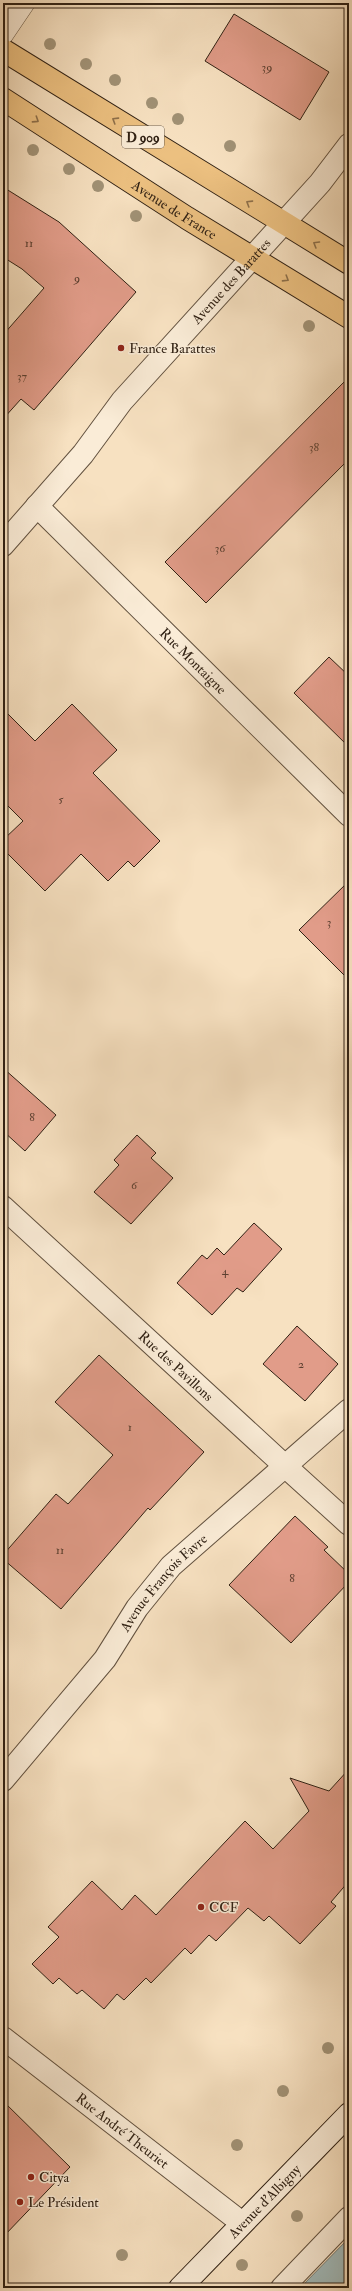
<svg xmlns="http://www.w3.org/2000/svg" width="352" height="2291" font-family="'IM FELL Double Pica',serif">
  <style>
    .water { fill: #a1bbbc; stroke: #747d79 }
    .building { fill: #e19c89; stroke: #302114 }
    .lines { fill: none; stroke-linecap: round; stroke-linejoin: round }
    .service-casing { stroke: #62513f; stroke-width: 22 }
    .pedestrian-casing { stroke: #62513f; stroke-width: 24 }
    .minor-casing { stroke: #62513f; stroke-width: 24 }
    .secondary-casing { stroke: #302114; stroke-width: 24 }
    .primary-casing { stroke: #302114; stroke-width: 24 }
    .service { stroke: #faecd7; stroke-width: 21 }
    .pedestrian { stroke: #faecd7; stroke-width: 22 }
    .minor { stroke: #faecd7; stroke-width: 22 }
    .secondary { stroke: #faecd7; stroke-width: 22 }
    .primary { stroke: #ecc080; stroke-width: 22 }
    .tree { fill: #a19276 }
    .oneway { stroke: #8e704a }
    .poi-dot { fill: #8f2418; stroke: #faecd7; stroke-width: 1.5 }
    .labels { text-anchor: middle; stroke-width: 3; stroke-linejoin: round; paint-order: stroke }
    .number-label { font-size: 12px; fill: #5c4031 }
    .shield { fill: #faecd7; stroke: #6d5e4e; stroke-width: 1 }
    .shield-label { font-size: 13px; font-weight: bold; fill: #302114 }
    .street-label { font-size: 14px; fill: #302114; stroke: #faecd7 }
    .poi-label { font-size: 14px; fill: #302114; stroke: #faecd7; text-anchor: start }
  </style>
  <rect width="100%" height="100%" fill="#f7e1c1"/>
  <filter id="stains"><feTurbulence type="fractalNoise" baseFrequency=".005" numOctaves="4"/><feColorMatrix values="0 0 0 0 .2 0 0 0 0 .09 0 0 0 0 .02 0 0 0 .5 -.17"/></filter>
  <radialGradient id="worn" r=".72"><stop offset=".6" stop-color="#630" stop-opacity="0"/><stop offset="1" stop-color="#630" stop-opacity=".3"/></radialGradient>
  <!-- water -->
  <polygon class="water" points="349,2238 349,2288 300,2288"/>
  <!-- building -->
  <g class="building">
    <polygon points="234,14 329,72 300,120 205,61"/>
    <polygon points="3,187 59,222 136,292 34,410 21,399 3,419 3,335 44,288 22,269 3,257"/>
    <polygon points="349,377 349,459 206,603 165,562"/>
    <polygon points="329,657 349,676 349,747 294,693"/>
    <polygon points="72,704 117,750 93,773 160,841 134,867 128,861 108,881 81,854 45,891 3,849 3,840 23,821 3,801 3,709 35,741"/>
    <polygon points="349,881 349,980 299,930"/>
    <polygon points="3,1068 56,1115 25,1151 3,1131"/>
    <polygon points="137,1135 156,1153 151,1158 173,1178 131,1224 94,1192 119,1165 114,1160"/>
    <polygon points="254,1223 282,1249 243,1292 237,1288 212,1315 177,1283 202,1255 207,1259 217,1248 224,1255"/>
    <polygon points="297,1326 338,1364 305,1401 263,1364"/>
    <polygon points="99,1355 204,1452 150,1510 148,1508 61,1609 3,1559 3,1555 56,1494 68,1504 113,1455 55,1402"/>
    <polygon points="295,1516 328,1547 324,1550 349,1574 349,1582 291,1643 229,1585"/>
    <polygon points="349,1769 349,1881 331,1902 336,1906 300,1944 269,1916 264,1921 248,1908 216,1941 209,1935 191,1954 185,1948 151,1983 146,1978 124,2000 117,1994 104,2009 82,1990 77,1994 59,1978 53,1984 32,1964 59,1937 48,1927 92,1881 122,1910 135,1895 156,1915 245,1821 273,1849 309,1811 290,1778 329,1791"/>
    <polygon points="3,2101 70,2167 3,2237"/>
  </g>
  <g class="lines">
    <!-- service casing -->
    <g class="service-casing">
      <polyline id="service" points="3,34 24,3"/>
    </g>
    <!-- pedestrian casing -->
    <g class="pedestrian-casing">
      <g id="pedestrian">
        <polyline points="285,1466 349,1524"/>
        <polyline points="282,2288 349,2218"/>
      </g>
    </g>
    <!-- minor casing -->
    <g class="minor-casing">
      <g id="minor">
        <path id="s1" d="M37,506L349,815"/>
        <path id="s2" d="M3,545L83,454L122,401L320,183L349,145"/>
        <path id="s3" d="M3,1207L285,1466"/>
        <path id="s4" d="M3,1780L105,1659L137,1608L171,1566L349,1410"/>
        <path id="s5" d="M3,2038L242,2223"/>
      </g>
    </g>
    <!-- secondary casing -->
    <g class="secondary-casing">
      <g id="secondary">
        <path id="s6" d="M180,2288L349,2114"/>
      </g>
    </g>
    <!-- primary casing -->
    <g class="primary-casing">
      <g id="primary">
        <polyline points="3,50 349,263"/>
        <path id="s7" d="M3,99L187,218L349,317"/>
      </g>
    </g>
    <!-- service -->
    <use href="#service" class="service"/>
    <!-- pedestrian -->
    <use href="#pedestrian" class="pedestrian"/>
    <!-- minor -->
    <use href="#minor" class="minor"/>
    <!-- secondary -->
    <use href="#secondary" class="secondary"/>
    <!-- primary -->
    <use href="#primary" class="primary"/>
  </g>
  <!-- trees -->
  <g class="tree">
    <circle cx="50" cy="44" r="6"/>
    <circle cx="86" cy="64" r="6"/>
    <circle cx="115" cy="80" r="6"/>
    <circle cx="152" cy="103" r="6"/>
    <circle cx="178" cy="119" r="6"/>
    <circle cx="230" cy="146" r="6"/>
    <circle cx="33" cy="150" r="6"/>
    <circle cx="69" cy="169" r="6"/>
    <circle cx="98" cy="186" r="6"/>
    <circle cx="136" cy="216" r="6"/>
    <circle cx="309" cy="326" r="6"/>
    <circle cx="328" cy="2048" r="6"/>
    <circle cx="283" cy="2091" r="6"/>
    <circle cx="237" cy="2145" r="6"/>
    <circle cx="297" cy="2216" r="6"/>
    <circle cx="122" cy="2255" r="6"/>
    <circle cx="242" cy="2265" r="6"/>
  </g>
  <!-- one-way arrows -->
  <defs><path id="oneway-chevron" d="M-2-3.5L2.5 0L-2 3.5" fill="none" stroke-width="1.6" stroke-linecap="round" stroke-linejoin="round"/></defs>
  <g class="oneway">
    <use href="#oneway-chevron" transform="translate(36 120) rotate(33)"/>
    <use href="#oneway-chevron" transform="translate(115 120) rotate(-148)"/>
    <use href="#oneway-chevron" transform="translate(249 203) rotate(-148)"/>
    <use href="#oneway-chevron" transform="translate(316 244) rotate(-149)"/>
    <use href="#oneway-chevron" transform="translate(286 279) rotate(32)"/>
  </g>
  <!-- markers -->
  <g class="poi-dot">
    <circle cx="121" cy="348" r="4"/>
    <circle cx="201" cy="1907" r="4"/>
    <circle cx="31" cy="2177" r="4"/>
    <circle cx="20" cy="2202" r="4"/>
  </g>
  <g class="labels">
    <!-- number labels -->
    <g class="number-label">
      <text x="267" y="71">39</text>
      <text x="29" y="247">11</text>
      <text x="77" y="282">9</text>
      <text x="22" y="380">37</text>
      <text x="314" y="451">38</text>
      <text x="220" y="552">36</text>
      <text x="61" y="803">5</text>
      <text x="329" y="926">3</text>
      <text x="32" y="1121">8</text>
      <text x="134" y="1189">6</text>
      <text x="225" y="1275">4</text>
      <text x="301" y="1368">2</text>
      <text x="130" y="1431">1</text>
      <text x="60" y="1554">11</text>
      <text x="292" y="1582">8</text>
    </g>
    <!-- shield labels -->
    <rect class="shield" x="122" y="126" width="42" height="22" rx="3"/>
    <g class="shield-label">
      <text x="143" y="142">D 909</text>
    </g>
    <!-- street labels -->
    <g class="street-label">
      <text dy="5" stroke="none"><textPath href="#s7" startOffset="204">Avenue de France</textPath></text>
      <text dy="5" stroke="none"><textPath href="#s2" startOffset="349">Avenue des Barattes</textPath></text>
      <text dy="5" stroke="none"><textPath href="#s1" startOffset="220">Rue Montaigne</textPath></text>
      <text dy="5" stroke="none"><textPath href="#s3" startOffset="235">Rue des Pavillons</textPath></text>
      <text dy="5" stroke="none"><textPath href="#s4" startOffset="255">Avenue François Favre</textPath></text>
      <text dy="5" stroke="none"><textPath href="#s5" startOffset="151">Rue André Theuriet</textPath></text>
      <text dy="5" stroke="none"><textPath href="#s6" startOffset="121">Avenue d'Albigny</textPath></text>
    </g>
    <!-- poi labels -->
    <g class="poi-label">
      <text x="129" y="353">France Barattes</text>
      <text x="209" y="1912">CCF</text>
      <text x="39" y="2182">Citya</text>
      <text x="28" y="2207">Le Président</text>
    </g>
  </g>
  <!-- margin -->
  <rect width="352" height="2291" fill="none" stroke="#f7e1c1" stroke-width="16"/>
  <rect x="4" y="4" width="344" height="2283" fill="none" stroke="#302114" stroke-width="2"/>
  <rect x="8" y="8" width="336" height="2275" fill="none" stroke="#302114"/>
  <rect width="100%" height="100%" filter="url(#stains)"/>
  <rect width="100%" height="100%" fill="url(#worn)"/>
</svg>
